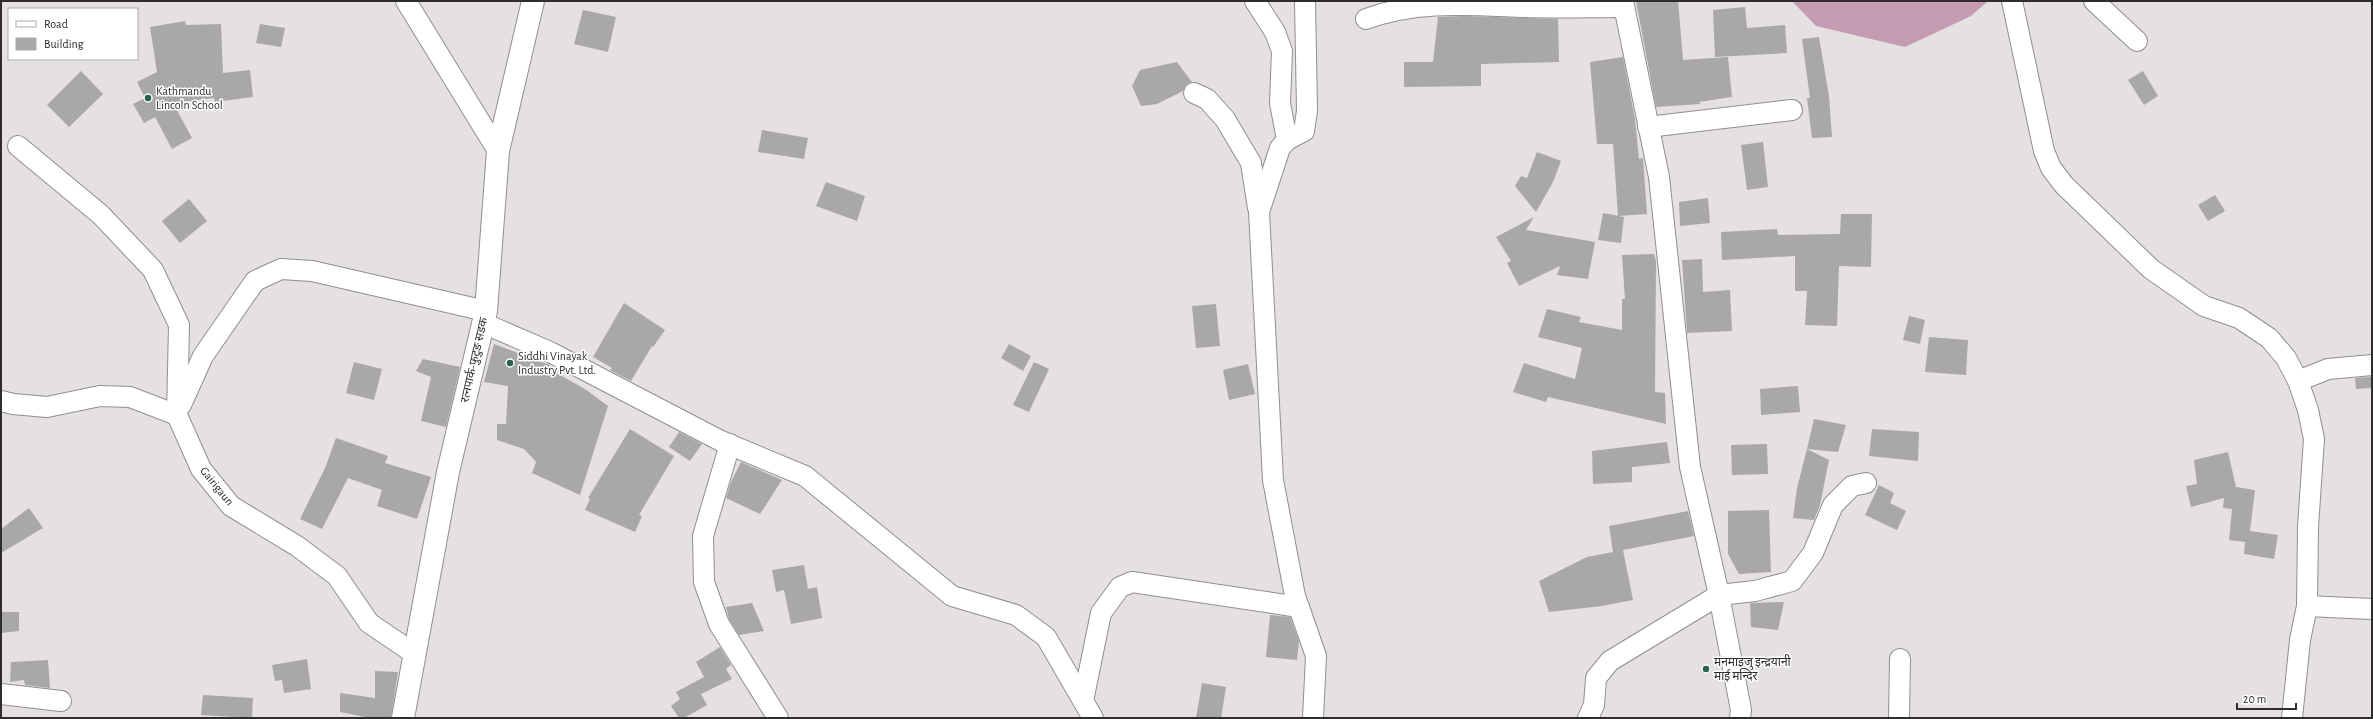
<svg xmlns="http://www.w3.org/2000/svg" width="2373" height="719" font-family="'Alegreya Sans','Noto Sans Devanagari',sans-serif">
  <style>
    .forest { fill: #c49bb0 }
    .building { fill: #aaa7a8 }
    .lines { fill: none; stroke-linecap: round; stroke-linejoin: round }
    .minor-casing { stroke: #928e90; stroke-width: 22 }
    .tertiary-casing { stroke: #928e90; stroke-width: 24 }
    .minor { stroke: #fff; stroke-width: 20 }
    .tertiary { stroke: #fff; stroke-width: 22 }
    .poi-dot { fill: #27624d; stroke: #fff; stroke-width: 1.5 }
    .labels { text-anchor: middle; stroke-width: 3; stroke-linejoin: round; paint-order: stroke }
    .poi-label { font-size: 12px; fill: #2e2c2d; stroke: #fff; text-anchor: start }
    .street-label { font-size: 12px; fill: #2e2c2d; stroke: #fff }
  </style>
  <rect width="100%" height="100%" fill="#e5e1e3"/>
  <!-- forest -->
  <polygon class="forest" points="1792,1 1988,1 1971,16 1905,47 1816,26"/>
  <!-- building -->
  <g class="building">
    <polygon points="1636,1 1678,1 1683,60 1728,57 1732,97 1699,102 1700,104 1656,107"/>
    <polygon points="1745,7 1747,28 1785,25 1787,53 1715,57 1713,10"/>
    <polygon points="583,10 616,17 608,52 574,44"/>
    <polygon points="1463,16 1558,19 1559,62 1481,64 1481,86 1404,87 1404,62 1433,62 1438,17"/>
    <polygon points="185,21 186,25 221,24 223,73 250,70 253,97 215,102 214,98 173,103 192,138 172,149 155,117 144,123 133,104 145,98 137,82 157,72 150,27"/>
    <polygon points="260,24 285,28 281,47 256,43"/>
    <polygon points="1819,37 1829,96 1832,137 1812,138 1807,98 1810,98 1802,39"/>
    <polygon points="1623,57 1635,119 1639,159 1643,158 1647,214 1618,216 1613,144 1597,144 1590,62"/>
    <polygon points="1177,62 1192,82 1187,84 1183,91 1157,104 1141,106 1132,86 1140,70"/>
    <polygon points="81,71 103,94 69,127 47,105"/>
    <polygon points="2143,71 2158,96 2144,105 2128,80"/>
    <polygon points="762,130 808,138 804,159 758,152"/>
    <polygon points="1763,142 1768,187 1747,190 1741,145"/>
    <polygon points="1537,152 1561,161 1553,182 1536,212 1515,186 1521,176 1527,178"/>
    <polygon points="826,182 865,196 857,221 816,206"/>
    <polygon points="2215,195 2225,211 2208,221 2198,205"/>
    <polygon points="1708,198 1710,223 1680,226 1679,202"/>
    <polygon points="189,199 207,221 180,243 162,221"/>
    <polygon points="1603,213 1624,217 1621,243 1598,240"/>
    <polygon points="1841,214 1872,214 1871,267 1839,266 1837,326 1805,325 1807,291 1795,291 1795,256 1722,260 1721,232 1777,229 1778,235 1840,234"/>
    <polygon points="1534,217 1526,230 1595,242 1588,279 1557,275 1560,266 1519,286 1507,263 1511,261 1496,237"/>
    <polygon points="1654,254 1656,261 1655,392 1665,393 1666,424 1548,397 1546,402 1513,392 1524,363 1575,379 1582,348 1538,337 1547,309 1581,317 1579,322 1622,330 1622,299 1625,299 1622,255"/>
    <polygon points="1702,259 1703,292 1730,290 1732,331 1687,333 1682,260"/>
    <polygon points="624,303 665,330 653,347 652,346 631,381 610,370 612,368 593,357"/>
    <polygon points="1216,304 1220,346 1196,348 1192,306"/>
    <polygon points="1909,316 1925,320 1920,344 1903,340"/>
    <polygon points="1929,337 1968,340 1966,375 1925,372"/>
    <polygon points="494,344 550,365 549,369 585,389 608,406 580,495 532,473 536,462 524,449 497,440 497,424 506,424 508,386 484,382"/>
    <polygon points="1009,344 1031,356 1023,371 1001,358"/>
    <polygon points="423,359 460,367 446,427 421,421 431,377 416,371"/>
    <polygon points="354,362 382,369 374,400 346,393"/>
    <polygon points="1034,362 1049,369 1029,412 1013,405"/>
    <polygon points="1248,364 1255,394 1229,400 1223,370"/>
    <polygon points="2372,377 2372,388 2356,389 2355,378"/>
    <polygon points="1798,386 1800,412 1761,415 1760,389"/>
    <polygon points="1814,419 1846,425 1838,452 1807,449"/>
    <polygon points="630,429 674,456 639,515 642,516 635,532 585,510 590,499 588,498"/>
    <polygon points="1872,429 1919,432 1918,461 1869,456"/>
    <polygon points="679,432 702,444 690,461 669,447"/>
    <polygon points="336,438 388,456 385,463 431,477 417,519 377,506 382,490 348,478 322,529 300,519 325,468"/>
    <polygon points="1667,442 1670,463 1632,467 1632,482 1593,484 1592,451"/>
    <polygon points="1767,444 1768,474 1732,475 1731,445"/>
    <polygon points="1807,449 1829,460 1820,505 1814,520 1793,518 1797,488"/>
    <polygon points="2228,452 2236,487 2255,490 2250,531 2278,535 2274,559 2244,554 2245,542 2229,540 2232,509 2223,508 2224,498 2191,507 2186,486 2197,484 2194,460"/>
    <polygon points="741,462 782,480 760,514 726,498 731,482"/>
    <polygon points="1879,485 1894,493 1890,503 1906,511 1897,530 1865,515"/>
    <polygon points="29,508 43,528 1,553 1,529"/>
    <polygon points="1769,510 1771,572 1739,574 1728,554 1728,511"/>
    <polygon points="1688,511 1694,536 1623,550 1633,600 1602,606 1549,612 1539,581 1587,557 1613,552 1609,526"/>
    <polygon points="804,565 808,589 817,587 822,618 791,624 784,590 776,592 772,570"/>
    <polygon points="1784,602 1778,630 1751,627 1750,603"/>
    <polygon points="752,603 764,631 739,635 729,619 726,607"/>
    <polygon points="1,612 19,612 19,631 1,633"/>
    <polygon points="1270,615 1290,617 1299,641 1297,660 1266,657"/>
    <polygon points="720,647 731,665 726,669 732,679 701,694 707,705 684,718 679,718 671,706 680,699 676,692 704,677 696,662"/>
    <polygon points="307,659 311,689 284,693 282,680 275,681 272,665"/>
    <polygon points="48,660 50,688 25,685 24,680 10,682 11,662"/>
    <polygon points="375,671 398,672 391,718 370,718 340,712 340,693 375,698"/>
    <polygon points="1202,683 1226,687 1221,718 1196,718"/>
    <polygon points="203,695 253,698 252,718 201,715"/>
  </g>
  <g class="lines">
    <!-- minor casing -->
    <g class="minor-casing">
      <g id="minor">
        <polyline points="406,1 498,151"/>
        <polyline points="1255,1 1275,32 1282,51 1280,103 1287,140"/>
        <polyline points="1305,1 1307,111 1304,131 1287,140 1280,148 1259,212 1273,480 1295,596 1316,656 1313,718"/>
        <polyline points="1623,1 1659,177 1690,467 1719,595 1741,710 1740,718"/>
        <polyline points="2012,1 2044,151 2051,168 2064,185 2151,269 2204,306 2239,318 2269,338 2286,358 2298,381 2308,410 2314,439 2308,527 2307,606 2300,640 2292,718"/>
        <polyline points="2094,1 2137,41"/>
        <path d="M1366,19C1417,0 1470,5 1523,7C1557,8 1590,7 1624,7"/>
        <polyline points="1194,93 1207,99 1225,119 1251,163 1258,208"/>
        <polyline points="1648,127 1792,110"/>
        <polyline points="18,146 101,215 153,270 179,325 177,415 201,469 231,506 297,546 337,576 369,623 415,654"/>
        <polyline points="483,323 550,352 721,441 805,476 952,596 1016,615 1046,637 1093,718"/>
        <polyline points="2298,381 2328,369 2372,365"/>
        <polyline points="1,401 13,404 47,407 100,396 130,397 177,415"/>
        <polyline points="181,405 203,356 255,281 281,269 312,271 486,311"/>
        <polyline points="730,444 703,536 704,582 719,624 778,718"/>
        <polyline points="2307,606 2372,609"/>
        <polyline points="1,694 61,701"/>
        <polyline points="1083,701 1101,613 1120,587 1132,582 1299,607"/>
        <polyline points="1588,718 1594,705 1596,678 1610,661 1719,595 1755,591 1792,581 1813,553 1833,505 1852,486 1866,483"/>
        <polyline points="1899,718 1900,659"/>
      </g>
    </g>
    <!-- tertiary casing -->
    <g class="tertiary-casing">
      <polyline id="tertiary" points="403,718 448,472 486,311 498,151 533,1"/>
    </g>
    <!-- minor -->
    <use href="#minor" class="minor"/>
    <!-- tertiary -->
    <use href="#tertiary" class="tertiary"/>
  </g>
  <!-- markers -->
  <g class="poi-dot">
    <circle cx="148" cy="98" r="4"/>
    <circle cx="510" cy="363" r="4"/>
    <circle cx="1706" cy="669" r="4"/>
  </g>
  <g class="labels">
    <!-- poi labels -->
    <g class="poi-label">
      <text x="156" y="95">Kathmandu<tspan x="156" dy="14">Lincoln School</tspan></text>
      <text x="518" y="360">Siddhi Vinayak<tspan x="518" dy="14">Industry Pvt. Ltd.</tspan></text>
      <text x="1714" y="666">मनमाइजु इन्द्रयानी<tspan x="1714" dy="14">माई मन्दिर</tspan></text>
    </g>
    <!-- street labels -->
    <g class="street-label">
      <text transform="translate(474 360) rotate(-77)" y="4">रत्नपार्क-फुटुङ सडक</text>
      <text transform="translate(217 486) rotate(51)" y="4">Gairigaun</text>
    </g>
  </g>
  <!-- border -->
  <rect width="2373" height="719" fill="none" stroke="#2e2c2d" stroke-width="4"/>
  <!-- legend -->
  <rect x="8" y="8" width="130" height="52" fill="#ffffff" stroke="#ababab"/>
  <rect x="16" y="21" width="20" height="6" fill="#ffffff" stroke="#ababab"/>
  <text x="44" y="28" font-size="12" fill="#2e2c2d">Road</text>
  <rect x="16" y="38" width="20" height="12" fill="#aaa7a8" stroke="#ababab"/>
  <text x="44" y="48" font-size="12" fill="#2e2c2d">Building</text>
  <!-- scale -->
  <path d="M2237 703v6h59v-6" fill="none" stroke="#2e2c2d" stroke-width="2"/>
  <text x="2243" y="703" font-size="12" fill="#2e2c2d" stroke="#ffffff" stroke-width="3" paint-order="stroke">20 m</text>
</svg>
